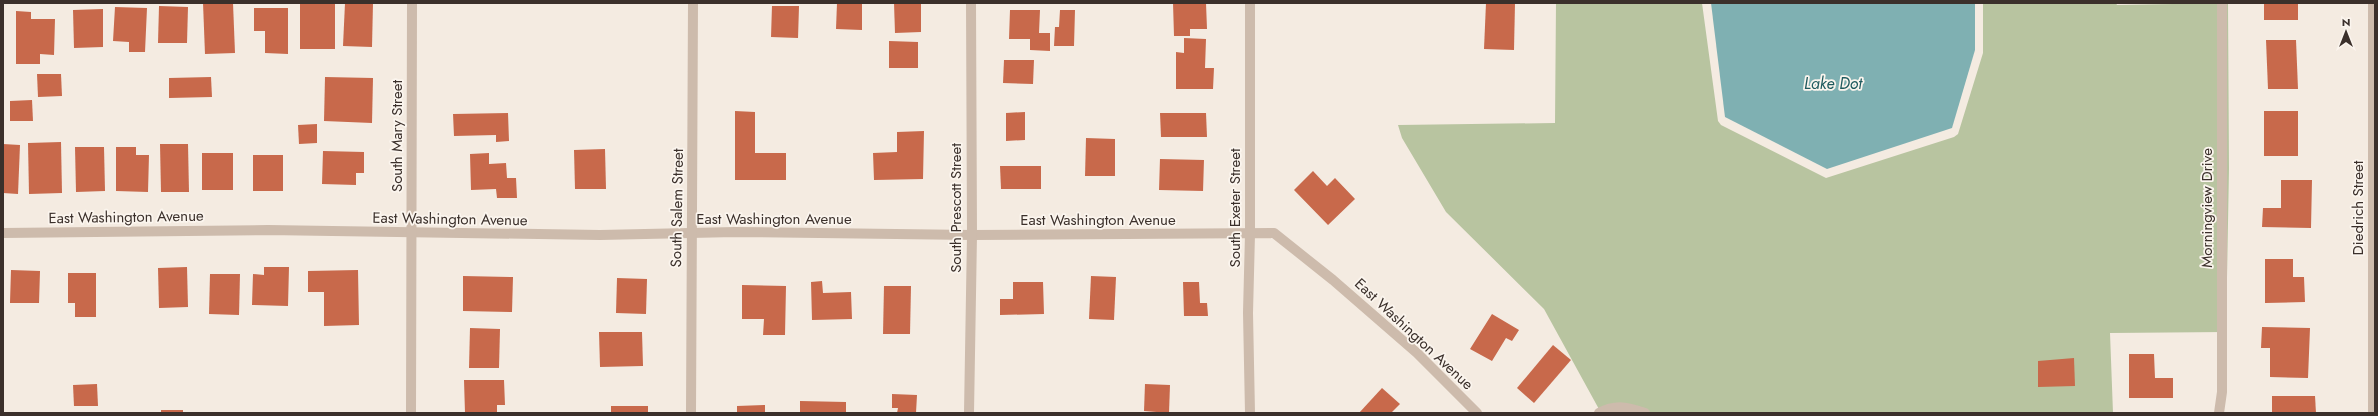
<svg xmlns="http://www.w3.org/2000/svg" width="2378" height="416" font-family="Jost,sans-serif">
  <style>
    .green { fill: #b8c4a0 }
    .water { fill: #7fb0b2 }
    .building { fill: #c8694b }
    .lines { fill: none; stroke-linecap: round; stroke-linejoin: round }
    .minor { stroke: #cdbbac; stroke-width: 10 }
    .labels { text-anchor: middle; stroke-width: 3.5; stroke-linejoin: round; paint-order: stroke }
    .street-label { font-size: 15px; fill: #3b302b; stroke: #fbf5ee }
    .water-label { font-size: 16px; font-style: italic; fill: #1f5a5e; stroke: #fbf5ee }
  </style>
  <rect width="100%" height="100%" fill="#f4ebe1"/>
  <!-- green -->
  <polygon class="green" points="1556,3 1702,3 1718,121 1721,125 1826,178 1954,137 1958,134 1983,53 1983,3 2116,3 2117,5 2228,3 2229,169 2226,332 2110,333 2113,413 1606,413 1600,411 1544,309 1446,212 1402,138 1398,125 1555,123"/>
  <!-- water -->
  <polygon class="water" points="1711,3 1975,3 1975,50 1952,128 1827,169 1725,117"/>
  <!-- building -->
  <g class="building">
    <polygon points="203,3 233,3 235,53 205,54"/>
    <polygon points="345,3 373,3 372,47 343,46"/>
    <polygon points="837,3 862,3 862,30 836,29"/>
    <polygon points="894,3 921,3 921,32 895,33"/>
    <polygon points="1173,3 1206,3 1207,29 1190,29 1190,36 1174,36"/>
    <polygon points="1486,3 1515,3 1514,50 1484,49"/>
    <rect x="2264" y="3" width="34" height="17"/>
    <rect x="300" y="4" width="35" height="45"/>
    <polygon points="159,6 188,7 187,43 158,43"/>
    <polygon points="772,6 799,6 798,38 771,37"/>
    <polygon points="115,7 147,8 145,52 129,52 129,42 113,41"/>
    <polygon points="254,8 288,8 288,54 265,53 265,31 254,31"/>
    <polygon points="103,9 103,47 74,48 73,10"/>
    <polygon points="1010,10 1040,10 1039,33 1050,33 1050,51 1030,50 1030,39 1009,39"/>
    <polygon points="1060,10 1075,10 1074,46 1054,46 1055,27 1059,27"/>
    <polygon points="16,11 31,12 31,19 55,19 54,55 40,54 40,64 16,64"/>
    <polygon points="1184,38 1206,39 1205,68 1214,68 1213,89 1176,89 1176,52 1184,53"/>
    <polygon points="2266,40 2296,40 2298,89 2268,89"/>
    <polygon points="889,41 918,42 918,68 889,68"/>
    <polygon points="1004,60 1034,60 1033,84 1003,83"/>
    <polygon points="37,74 61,74 62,96 38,97"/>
    <polygon points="211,77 212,97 169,98 169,78"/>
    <polygon points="325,77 373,78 372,123 324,121"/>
    <polygon points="32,100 33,121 10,121 10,101"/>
    <polygon points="735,111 755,112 755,153 786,153 786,180 735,180"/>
    <rect x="2264" y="111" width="34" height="45"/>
    <polygon points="1025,112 1025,140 1006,141 1006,113"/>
    <polygon points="508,113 509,141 496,142 496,135 454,136 453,114"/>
    <polygon points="1160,113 1206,113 1207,137 1161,137"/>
    <polygon points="317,124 317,143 299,144 298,125"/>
    <polygon points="924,131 923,179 874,180 873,153 897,152 897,132"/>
    <polygon points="1086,138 1115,139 1115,176 1085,176"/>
    <polygon points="61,142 62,193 29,194 28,143"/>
    <polygon points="3,144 20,145 18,194 3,193"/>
    <polygon points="160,144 188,144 189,192 161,192"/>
    <polygon points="75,147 104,147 105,191 76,192"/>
    <polygon points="116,147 136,147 136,155 149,155 148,192 116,191"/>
    <polygon points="605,149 606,189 575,189 574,150"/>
    <polygon points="323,151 364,152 364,173 356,173 356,185 322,184"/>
    <rect x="202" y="153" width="31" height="37"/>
    <polygon points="489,153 489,164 506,163 507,178 516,178 517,198 497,198 496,189 471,190 470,154"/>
    <rect x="253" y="155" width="30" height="36"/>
    <polygon points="1160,159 1204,160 1203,191 1159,190"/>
    <polygon points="1000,166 1041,166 1041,189 1001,189"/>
    <polygon points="1313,171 1327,186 1335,178 1355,199 1328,225 1294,190"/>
    <polygon points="2281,180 2312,180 2311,228 2262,227 2263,208 2281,208"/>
    <polygon points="2265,259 2293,259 2293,277 2304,277 2305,302 2265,303"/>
    <polygon points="187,267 188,307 159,308 158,268"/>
    <polygon points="264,267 289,267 288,306 252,305 253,274 264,275"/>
    <polygon points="11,270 40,271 39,303 10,303"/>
    <polygon points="358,270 359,325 324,326 324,292 308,292 308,271"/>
    <polygon points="68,273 96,273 96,317 75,317 75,303 68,303"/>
    <polygon points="210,274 240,274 239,315 209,314"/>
    <polygon points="463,276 513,277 512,312 463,311"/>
    <polygon points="1091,276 1116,277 1114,320 1089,319"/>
    <polygon points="617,278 647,279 646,314 616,313"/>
    <polygon points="822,281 823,293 851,292 852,319 812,320 811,282"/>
    <polygon points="1013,282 1043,282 1044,314 1000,315 1000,299 1013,299"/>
    <polygon points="1183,282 1199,282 1200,303 1207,303 1208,316 1184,316"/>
    <polygon points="742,285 786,286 785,335 763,335 764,319 742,319"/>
    <polygon points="884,286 911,286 910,334 883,334"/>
    <polygon points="1492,314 1519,330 1512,341 1506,338 1492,361 1470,349"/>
    <polygon points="2262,327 2310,328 2308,378 2270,377 2270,348 2261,348"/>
    <polygon points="470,328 500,329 499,368 469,368"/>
    <polygon points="599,332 642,332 643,366 600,367"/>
    <polygon points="1553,345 1571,360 1534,403 1517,388"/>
    <polygon points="2129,354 2154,354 2155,378 2173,378 2173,398 2129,398"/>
    <polygon points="2074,358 2075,386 2038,387 2038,361"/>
    <polygon points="464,380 504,380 505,405 497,405 497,413 465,413"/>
    <polygon points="97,384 98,406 74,406 73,385"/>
    <polygon points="1145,384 1170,385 1169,413 1144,411"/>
    <polygon points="1382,388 1400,404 1391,413 1359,413"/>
    <polygon points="892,394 917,395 916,413 897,413 898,408 892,408"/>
    <polygon points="2272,396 2315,396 2316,413 2272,413"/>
    <polygon points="800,401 846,402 846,413 800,413"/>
    <polygon points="765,405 765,413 737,413 737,406"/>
    <rect x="611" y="406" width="37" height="7"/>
    <rect x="161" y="410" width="22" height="3"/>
  </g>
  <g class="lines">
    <!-- minor -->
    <g class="minor">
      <polyline points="1250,3 1250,234 1248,313 1250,413"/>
      <polyline points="3,233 268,230 600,235 735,232 972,235 1274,233 1333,280 1417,353 1477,413"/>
      <polyline points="411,413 412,3"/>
      <polyline points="691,413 693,3"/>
      <polyline points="969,413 972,235 971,3"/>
      <path d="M1599,413C1616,404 1628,407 1645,413"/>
      <polyline points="2219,413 2222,392 2222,3"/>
      <polyline points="2373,413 2373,3"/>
    </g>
  </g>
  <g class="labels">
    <!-- street labels -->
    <g class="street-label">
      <text transform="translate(397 136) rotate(-90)" y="5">South Mary Street</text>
      <text transform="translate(677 208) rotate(-89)" y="5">South Salem Street</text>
      <text transform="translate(956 208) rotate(-90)" y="5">South Prescott Street</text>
      <text transform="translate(1235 208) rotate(-90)" y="5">South Exeter Street</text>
      <text transform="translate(2207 208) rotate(-90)" y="5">Morningview Drive</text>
      <text transform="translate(2358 208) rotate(-90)" y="5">Diedrich Street</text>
      <text transform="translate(126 217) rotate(-1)" y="5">East Washington Avenue</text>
      <text transform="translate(450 219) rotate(1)" y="5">East Washington Avenue</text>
      <text x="774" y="224">East Washington Avenue</text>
      <text x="1098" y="225">East Washington Avenue</text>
      <text transform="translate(1414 334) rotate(43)" y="5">East Washington Avenue</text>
    </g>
    <!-- water labels -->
    <g class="water-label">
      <text x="1833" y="89">Lake Dot</text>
    </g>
  </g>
  <!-- border -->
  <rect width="2378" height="416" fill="none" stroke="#3b302b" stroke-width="8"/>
  <!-- north arrow -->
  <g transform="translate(2346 32)" stroke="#fbf5ee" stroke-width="3" paint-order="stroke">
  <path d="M0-3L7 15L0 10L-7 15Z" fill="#3b302b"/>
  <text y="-6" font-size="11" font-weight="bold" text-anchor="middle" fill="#3b302b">N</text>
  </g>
</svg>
